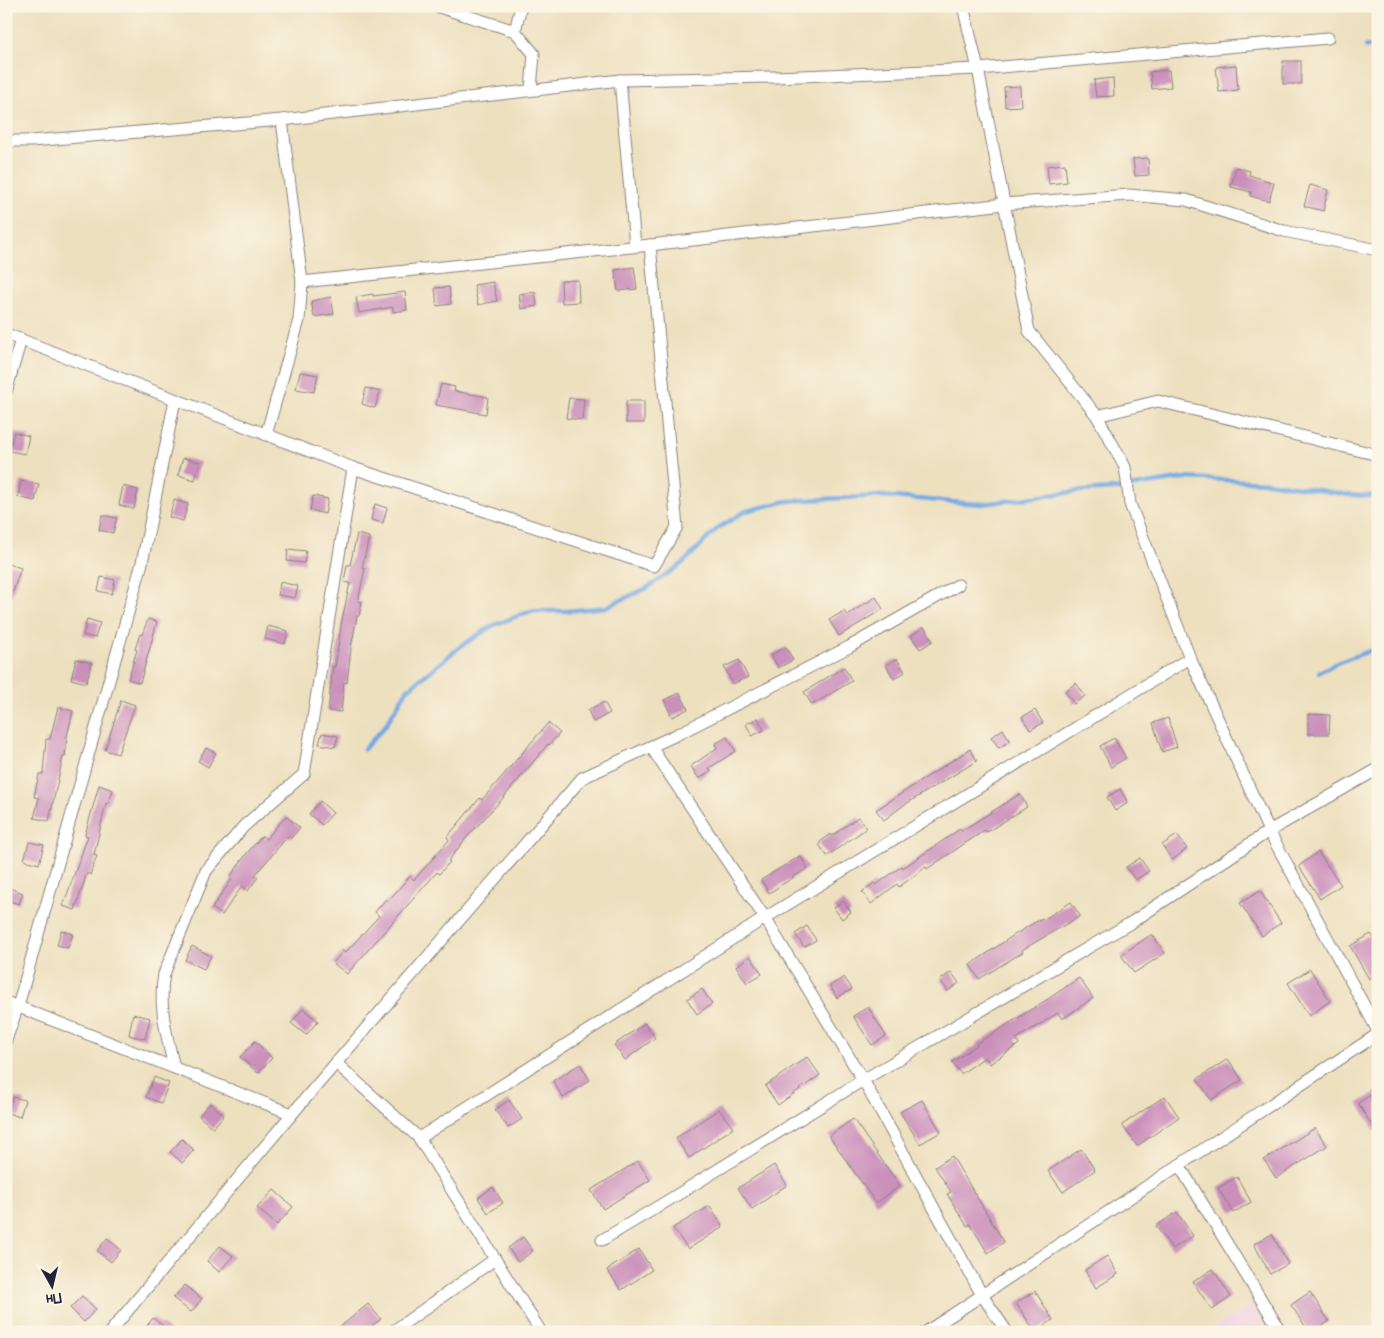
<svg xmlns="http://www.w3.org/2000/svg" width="1384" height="1338" font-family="Pangolin,sans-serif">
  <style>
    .built { fill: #f0d0e4 }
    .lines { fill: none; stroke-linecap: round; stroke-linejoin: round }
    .stream { stroke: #75a9e2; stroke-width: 4.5 }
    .building { fill: #ca8fbb }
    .minor-casing { stroke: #88817d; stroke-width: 13 }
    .minor { stroke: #fff; stroke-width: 11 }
  </style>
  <rect width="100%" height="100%" fill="#fcf5e5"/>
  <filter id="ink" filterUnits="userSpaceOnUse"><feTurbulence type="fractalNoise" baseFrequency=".02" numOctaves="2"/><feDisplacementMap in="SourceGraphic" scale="10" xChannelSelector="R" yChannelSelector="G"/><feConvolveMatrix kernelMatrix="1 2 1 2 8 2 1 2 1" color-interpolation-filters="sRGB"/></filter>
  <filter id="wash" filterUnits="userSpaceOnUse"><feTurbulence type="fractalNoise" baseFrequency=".0096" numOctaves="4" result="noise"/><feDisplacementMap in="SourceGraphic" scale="20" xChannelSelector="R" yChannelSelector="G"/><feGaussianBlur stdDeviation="1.12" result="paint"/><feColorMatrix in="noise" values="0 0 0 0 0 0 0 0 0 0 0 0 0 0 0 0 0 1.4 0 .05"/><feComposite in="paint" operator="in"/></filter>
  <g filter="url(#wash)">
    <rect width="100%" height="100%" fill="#ede0bf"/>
    <!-- built -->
    <polygon class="built" points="1251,1305 1268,1332 1208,1332"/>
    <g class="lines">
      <!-- stream -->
      <g class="stream">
        <polyline points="1366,46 1378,49"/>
        <polyline points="1319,672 1339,662 1378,648"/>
        <polyline points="364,749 385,726 407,690 461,646 494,625 531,611 566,611 606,607 647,588 683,563 718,528 746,511 787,501 881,496 964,503 983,504 1080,491 1116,489 1185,478 1268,482 1349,495 1369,496 1378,493"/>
      </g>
    </g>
    <g id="blocks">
      <!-- building -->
      <g class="building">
        <rect x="1283" y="61" width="18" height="23"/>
        <polygon points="1236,65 1238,90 1219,92 1216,67"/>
        <polygon points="1169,70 1171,87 1152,89 1150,72"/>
        <polygon points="1113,78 1114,96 1096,97 1094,80"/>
        <polygon points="1020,86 1021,106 1005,107 1004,87"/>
        <polygon points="1148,158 1149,175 1135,176 1133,159"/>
        <polygon points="1065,164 1067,182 1049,184 1047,166"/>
        <polygon points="1236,167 1250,171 1249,175 1274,183 1269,201 1250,196 1251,192 1231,187"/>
        <polygon points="1310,185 1328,190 1323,211 1304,206"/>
        <polygon points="634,267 637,289 618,291 615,270"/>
        <polygon points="578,280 579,302 562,303 561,281"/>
        <polygon points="493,282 497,301 478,305 474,285"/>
        <polygon points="449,287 451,304 437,306 435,288"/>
        <polygon points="405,292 407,310 393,312 393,307 359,313 356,297 373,294 373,296"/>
        <polygon points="535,292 537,306 521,309 519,294"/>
        <polygon points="331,297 334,314 314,317 311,301"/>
        <polygon points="300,372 318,375 314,392 296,389"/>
        <polygon points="441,384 455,387 454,391 488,397 486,414 436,405"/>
        <polygon points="366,388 380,392 375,408 362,404"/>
        <polygon points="569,398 584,399 582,420 566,418"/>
        <rect x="626" y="401" width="18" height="22"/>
        <polygon points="14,432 29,436 25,454 9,451"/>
        <polygon points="183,458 200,462 195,480 178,475"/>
        <polygon points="21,481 39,484 35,501 18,497"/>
        <polygon points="123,486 138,490 134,509 119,505"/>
        <polygon points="313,496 328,499 325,514 310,510"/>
        <polygon points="174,500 188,504 183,521 169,517"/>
        <polygon points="375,504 387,508 383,523 371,520"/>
        <polygon points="102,515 117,518 113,533 99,530"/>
        <polygon points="357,534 369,537 362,568 365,568 358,601 362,602 359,616 357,616 351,648 347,683 344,682 341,712 328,711 333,666 335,667 342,620 350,583 344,582 347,565 350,565"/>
        <polygon points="288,549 306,551 304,563 287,561"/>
        <polygon points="6,563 21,568 8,606 6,605"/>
        <polygon points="101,577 115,580 112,594 98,591"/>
        <polygon points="280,582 298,586 295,598 278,595"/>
        <polygon points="876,597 883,609 839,636 829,620 844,611 847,615"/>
        <polygon points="87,619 100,623 95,638 83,635"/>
        <polygon points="148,619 157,622 140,683 128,679 137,650 135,649 140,634 142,635"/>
        <polygon points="268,626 288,631 285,644 265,639"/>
        <polygon points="924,627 933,641 920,649 911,636"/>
        <polygon points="786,647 793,660 778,668 771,655"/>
        <polygon points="76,659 92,663 86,683 71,679"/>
        <polygon points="897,659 905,672 894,679 886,665"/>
        <polygon points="739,660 748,677 733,684 724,667"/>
        <polygon points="844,667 852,681 812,705 804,692"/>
        <polygon points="1076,683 1085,696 1074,704 1065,691"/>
        <polygon points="680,693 688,709 672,717 664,700"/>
        <polygon points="121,700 135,705 118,754 105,750"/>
        <polygon points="604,702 610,713 593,722 588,710"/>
        <polygon points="58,707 73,711 67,736 65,757 63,757 49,821 34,818 39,798 34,797 39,774 43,774 46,739 50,739"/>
        <polygon points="1035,710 1043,723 1030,730 1022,717"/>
        <polygon points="1308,714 1330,715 1329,734 1308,734"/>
        <polygon points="758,718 764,730 752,736 746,724"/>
        <polygon points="1168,718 1177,747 1162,752 1153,723"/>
        <polygon points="548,723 560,733 549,745 548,744 504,797 468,836 448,861 450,862 439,874 437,872 347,974 333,963 343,951 345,953 379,916 375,912 386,899 388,901 410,876 414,880 449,840 447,837 480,798 482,800"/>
        <polygon points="1003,729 1010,741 999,748 991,737"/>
        <polygon points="322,733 338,736 335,747 319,744"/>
        <polygon points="727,737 736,751 709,768 711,771 699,779 691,766 717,748 715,744"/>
        <polygon points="1114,738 1126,758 1111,767 1100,746"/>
        <polygon points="206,748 216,753 208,767 198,761"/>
        <polygon points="970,749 977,761 904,805 884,820 876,810"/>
        <polygon points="99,785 113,790 108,804 106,803 94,855 97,856 90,875 87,873 75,910 63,906 88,836 85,835"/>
        <polygon points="1120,789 1128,803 1115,811 1107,797"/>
        <polygon points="1020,794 1027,807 987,832 985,830 927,869 926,867 899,887 897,884 871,904 862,892 874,883 876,885 902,866 903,868 960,829 961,831"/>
        <polygon points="320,801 333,813 322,825 309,814"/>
        <polygon points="286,816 300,828 291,838 288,836 255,875 258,877 248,891 242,886 222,915 212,908 232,879 230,877 247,853 262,836 266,839"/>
        <polygon points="858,817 867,828 827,856 820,846 820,842 831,834 832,836"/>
        <polygon points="1177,835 1187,849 1172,860 1162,845"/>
        <polygon points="29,842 44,845 39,864 24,860"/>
        <polygon points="1318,852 1341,885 1320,899 1299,866"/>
        <polygon points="800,856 808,868 769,893 761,880"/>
        <polygon points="1140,858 1149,871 1135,880 1126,867"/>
        <polygon points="6,887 23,893 19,904 6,900"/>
        <polygon points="1260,891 1281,923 1262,936 1240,903"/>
        <polygon points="843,901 851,912 842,919 834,908"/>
        <polygon points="1071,902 1080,916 1022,950 1023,952 979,979 970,965 1014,935 1042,918 1043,920"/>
        <polygon points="807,926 816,940 804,947 795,934"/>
        <polygon points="61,930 73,934 68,948 57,945"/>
        <polygon points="1152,934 1165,953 1134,973 1121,955"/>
        <polygon points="1371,934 1378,944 1378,973 1369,979 1350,946"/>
        <polygon points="192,946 211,956 204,969 185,960"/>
        <polygon points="750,956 762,974 747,983 736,966"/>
        <polygon points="1310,969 1330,1001 1309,1016 1288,983"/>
        <polygon points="951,972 959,983 948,991 940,980"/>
        <polygon points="844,977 852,989 837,998 830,986"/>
        <polygon points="1079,978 1093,998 1062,1019 1058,1013 1016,1039 1019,1044 990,1064 985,1057 961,1074 952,1062 977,1045 976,1044 1048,999"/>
        <polygon points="702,989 712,1004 697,1014 687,999"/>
        <polygon points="868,1007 886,1036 872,1045 853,1016"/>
        <polygon points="303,1009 318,1021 306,1035 291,1023"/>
        <polygon points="133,1014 150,1018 145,1039 129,1035"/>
        <polygon points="645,1023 655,1038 625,1060 614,1045"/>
        <polygon points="255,1041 272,1058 258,1073 240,1057"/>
        <polygon points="807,1057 820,1075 778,1105 765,1086"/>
        <polygon points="1228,1059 1242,1080 1211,1100 1197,1079"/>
        <polygon points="580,1064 590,1080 563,1098 553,1081"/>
        <polygon points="154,1077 169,1083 161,1103 146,1097"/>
        <polygon points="1378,1091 1378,1135 1358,1103"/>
        <polygon points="1165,1096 1179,1117 1137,1146 1122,1125"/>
        <polygon points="13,1097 25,1100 20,1117 8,1113"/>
        <polygon points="509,1100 522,1119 508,1128 495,1110"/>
        <polygon points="922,1100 941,1132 920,1144 900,1112"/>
        <polygon points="210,1103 224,1115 213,1128 199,1116"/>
        <polygon points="719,1109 733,1128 689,1158 676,1138"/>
        <polygon points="853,1119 900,1186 876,1203 829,1136"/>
        <polygon points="1315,1128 1327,1146 1276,1178 1264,1160"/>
        <polygon points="182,1139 194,1150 182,1163 170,1152"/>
        <polygon points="1081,1149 1095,1170 1063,1192 1048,1171"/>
        <polygon points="952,1156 1004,1242 988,1253 970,1224 967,1226 947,1194 951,1192 935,1167"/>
        <polygon points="638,1161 650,1180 603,1209 591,1190"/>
        <polygon points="774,1165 787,1185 752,1209 738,1188"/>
        <polygon points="1237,1177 1251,1202 1233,1213 1218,1188"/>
        <polygon points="493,1187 503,1203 488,1213 478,1198"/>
        <polygon points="274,1190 293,1207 277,1225 257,1208"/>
        <polygon points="710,1206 723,1227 688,1249 673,1228"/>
        <polygon points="1177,1212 1193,1236 1172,1249 1156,1226"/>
        <polygon points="1272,1234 1288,1264 1270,1274 1254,1244"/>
        <polygon points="523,1237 533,1251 518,1262 508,1248"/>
        <polygon points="107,1238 121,1250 111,1262 97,1251"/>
        <polygon points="220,1246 233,1256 219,1272 207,1261"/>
        <polygon points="639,1249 652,1270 621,1290 607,1270"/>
        <polygon points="1107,1256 1118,1274 1096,1288 1085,1270"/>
        <polygon points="1213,1269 1231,1297 1212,1310 1193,1282"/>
        <polygon points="185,1285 202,1299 191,1312 173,1298"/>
        <polygon points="1035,1291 1053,1320 1035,1332 1016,1303"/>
        <polygon points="1310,1292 1329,1321 1314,1332 1309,1332 1291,1305"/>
        <polygon points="82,1296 96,1309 84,1322 70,1308"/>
        <polygon points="368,1304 381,1319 364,1332 334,1332"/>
        <polygon points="153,1318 171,1332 142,1332"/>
      </g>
    </g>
  </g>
  <g filter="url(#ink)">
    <use href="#blocks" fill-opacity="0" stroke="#88817d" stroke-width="1"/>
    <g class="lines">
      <!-- minor casing -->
      <g class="minor-casing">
        <g id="minor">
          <polyline points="436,6 515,31 534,54 531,89"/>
          <polyline points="963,6 978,69 1029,331 1097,416 1125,467 1130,504 1190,658 1269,831 1378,1031"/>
          <polyline points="515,31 521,6"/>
          <polyline points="620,80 635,246"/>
          <polyline points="6,141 31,141 282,120 620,80 775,77 978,69 1328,38"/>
          <polyline points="302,282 650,245 1004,204 1129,195 1186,200 1284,231 1378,250"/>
          <polyline points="6,334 353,468 654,566 677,527 650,245"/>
          <polyline points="6,392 21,339"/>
          <polyline points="1097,416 1158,401 1378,455"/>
          <polyline points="266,435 299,320 302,282 282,120"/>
          <polyline points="651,747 765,918 863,1080 982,1295 1007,1332"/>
          <polyline points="6,1002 292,1114"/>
          <polyline points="6,1040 18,1006 142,563 175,400"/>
          <polyline points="336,1063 419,1138 541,1332"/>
          <path d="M174,1067C167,1037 158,1005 164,974L206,871L244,826L304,774L353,468"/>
          <polyline points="419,1138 765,918 1190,658"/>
          <polyline points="1179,1165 1281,1332"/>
          <polyline points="602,1240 664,1203 863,1080 1132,922 1269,831 1378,769"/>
          <polyline points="110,1332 292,1114 582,778 676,735 849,647 958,585"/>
          <polyline points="392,1332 495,1259"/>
          <polyline points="926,1332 1378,1034"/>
        </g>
      </g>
      <!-- minor -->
      <use href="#minor" class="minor"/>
    </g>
  </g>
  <!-- margin -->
  <rect width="1384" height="1338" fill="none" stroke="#fcf5e5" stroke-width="25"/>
  <!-- north arrow -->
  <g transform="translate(52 1286) rotate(172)" stroke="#fcf5e5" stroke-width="4" paint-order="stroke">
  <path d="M0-4L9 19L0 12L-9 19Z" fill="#22223b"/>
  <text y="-8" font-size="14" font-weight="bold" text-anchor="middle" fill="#22223b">Пн</text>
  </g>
</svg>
